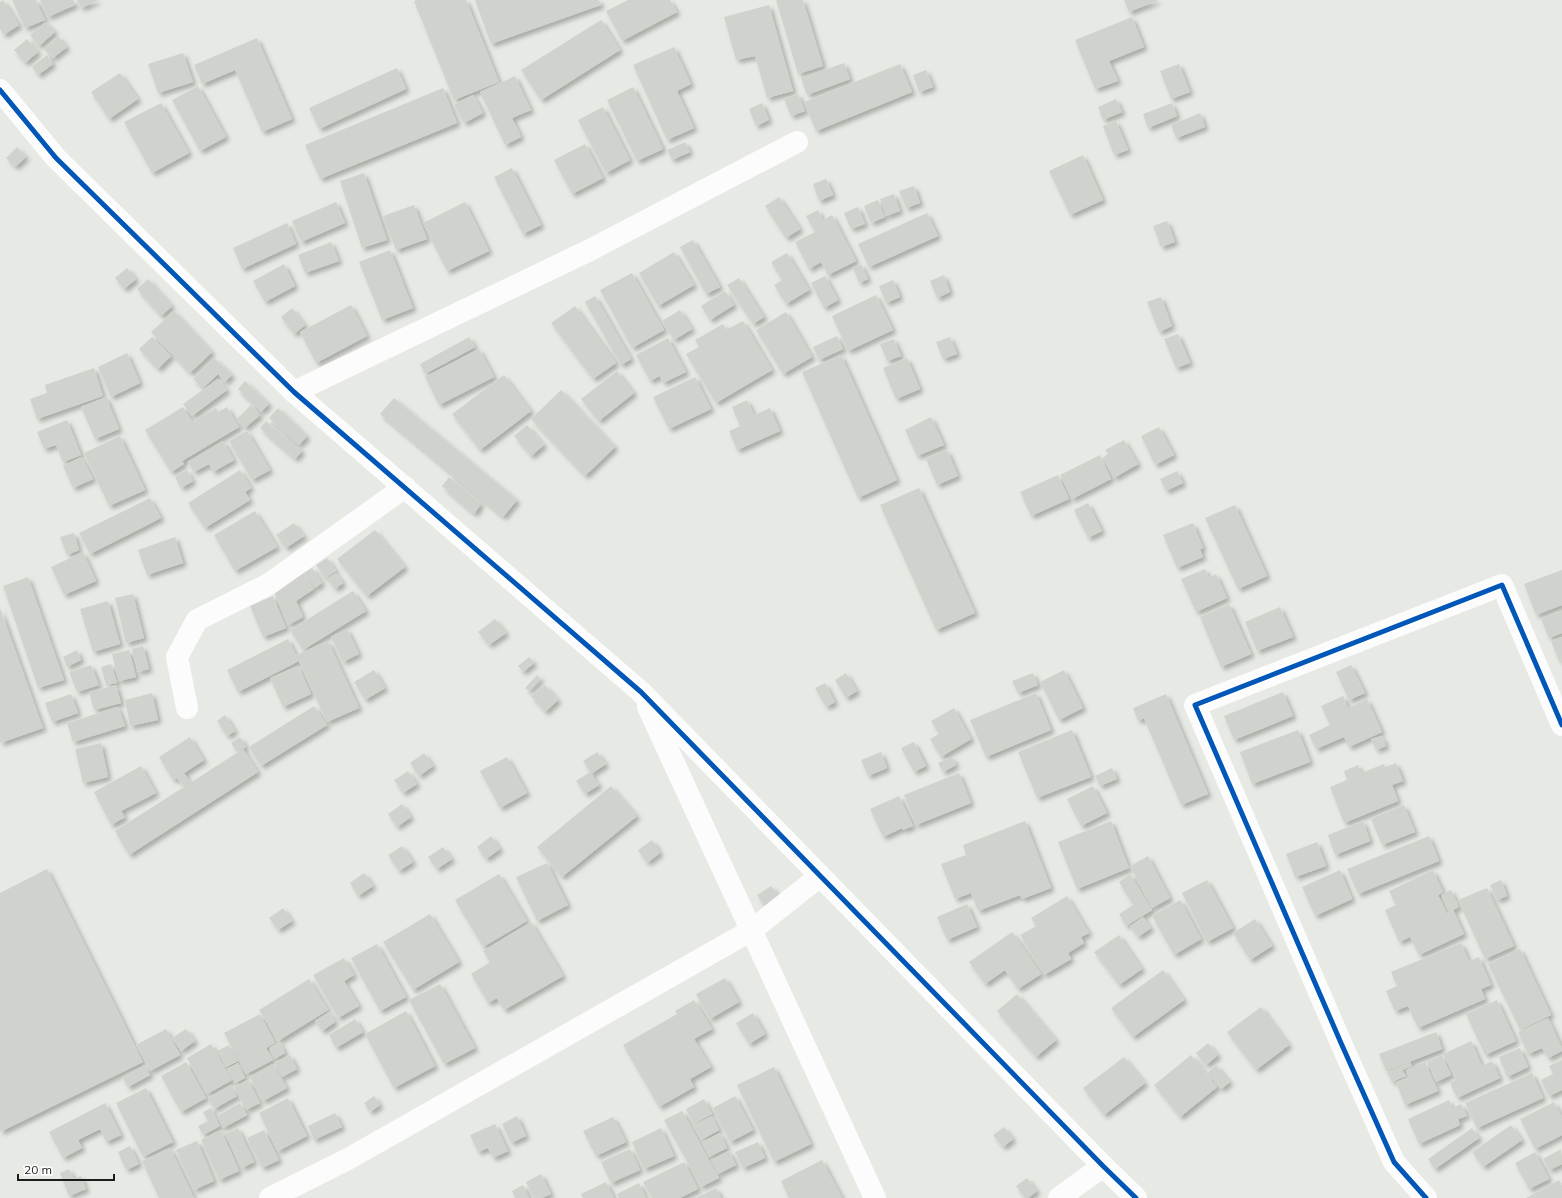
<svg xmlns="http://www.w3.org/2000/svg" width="1562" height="1198" font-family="Mulish,sans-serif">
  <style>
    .building { fill: #d0d3cd; filter: url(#shadow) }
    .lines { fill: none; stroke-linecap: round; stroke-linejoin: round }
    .minor { stroke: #fbfcfb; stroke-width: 22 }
    .cycleway-casing { stroke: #fff; stroke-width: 8 }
    .cycleway { stroke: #0057b8; stroke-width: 5 }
  </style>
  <defs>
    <filter id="shadow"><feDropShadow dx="3.5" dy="3.5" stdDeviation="2" flood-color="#0004"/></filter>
  </defs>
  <rect width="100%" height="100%" fill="#e7eae4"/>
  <!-- building -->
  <g class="building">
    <polygon points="3,0 19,25 4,35 0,29 0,2"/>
    <polygon points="12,0 36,0 45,20 25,28"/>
    <polygon points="40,0 73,0 75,5 48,17"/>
    <polygon points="77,0 99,0 81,8"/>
    <polygon points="417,0 466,0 499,82 454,100 414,1"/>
    <polygon points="475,0 599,0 601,5 491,44"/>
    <polygon points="628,0 670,0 677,12 622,41 606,11"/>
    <polygon points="776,0 803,0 823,66 798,74"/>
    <polygon points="1124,0 1159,0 1129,12"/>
    <polygon points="769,5 793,91 767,98 755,56 736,60 724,17"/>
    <polygon points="1132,17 1144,47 1109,61 1118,81 1095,89 1075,40"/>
    <polygon points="601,20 620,50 541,100 521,70"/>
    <polygon points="46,22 55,32 39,46 30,35"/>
    <polygon points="58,36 67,47 53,58 44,49"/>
    <polygon points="257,38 292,119 262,132 235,70 202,84 194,65"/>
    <polygon points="27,39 38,52 25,63 14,50"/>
    <polygon points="674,47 691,84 677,91 694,128 667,140 633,65"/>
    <polygon points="183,53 193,82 158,93 148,64"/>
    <polygon points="47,55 53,64 38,75 32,67"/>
    <polygon points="844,63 850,79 807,95 801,78"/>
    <polygon points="900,64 912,92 816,131 804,102"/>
    <polygon points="1179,64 1190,92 1171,99 1160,71"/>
    <polygon points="397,68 406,89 319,129 309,108"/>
    <polygon points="926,70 933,87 919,92 913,75"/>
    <polygon points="120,73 138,99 109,119 91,92"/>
    <polygon points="515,76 531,110 512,118 521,137 505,145 480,92"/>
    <polygon points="198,86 226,137 200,151 172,100"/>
    <polygon points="633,87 663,149 637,161 607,100"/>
    <polygon points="443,88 457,123 320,179 305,145"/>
    <polygon points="798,94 805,111 791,116 784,99"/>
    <polygon points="473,95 483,113 464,123 454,105"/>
    <polygon points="1116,99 1122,112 1103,120 1098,107"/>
    <polygon points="161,103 189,153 152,173 124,122"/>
    <polygon points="762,103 769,120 756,126 749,109"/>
    <polygon points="1172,103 1177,116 1148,128 1143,114"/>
    <polygon points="603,107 630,160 606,173 578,120"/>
    <polygon points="1200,113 1205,127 1176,138 1171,125"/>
    <polygon points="1116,121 1128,150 1114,155 1103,126"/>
    <polygon points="685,142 690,152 672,160 667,150"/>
    <polygon points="585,144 603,178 572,194 554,160"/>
    <polygon points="17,147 26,157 15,167 6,158"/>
    <polygon points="1083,155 1103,200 1070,215 1049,171"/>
    <polygon points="512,168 541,225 523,234 494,177"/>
    <polygon points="364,173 387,240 362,248 340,181"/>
    <polygon points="826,179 833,195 819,201 813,184"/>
    <polygon points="914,186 920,203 906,208 899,191"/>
    <polygon points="894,194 900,211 886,216 880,199"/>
    <polygon points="779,197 800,229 786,238 765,206"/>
    <polygon points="878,200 885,217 871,223 864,206"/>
    <polygon points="336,202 345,223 301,242 292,221"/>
    <polygon points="465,202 489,251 447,271 423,223"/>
    <polygon points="414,205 427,239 396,250 383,216"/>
    <polygon points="858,207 865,224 851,229 844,213"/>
    <polygon points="818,210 823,220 832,215 856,261 828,275 821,262 809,269 795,242 815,232 806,216"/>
    <polygon points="927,213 938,236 869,267 858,244"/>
    <polygon points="1167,221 1175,242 1161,247 1153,226"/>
    <polygon points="287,223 296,244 242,269 233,248"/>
    <polygon points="693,240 720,287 706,294 680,247"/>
    <polygon points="331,242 339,261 305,273 298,255"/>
    <polygon points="390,250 413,308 382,320 359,262"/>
    <polygon points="674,252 694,285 658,306 639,273"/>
    <polygon points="787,253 809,290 786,304 774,285 782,280 771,262"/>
    <polygon points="284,264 295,286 265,302 253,281"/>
    <polygon points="861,264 868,279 859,283 853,268"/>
    <polygon points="127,268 136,279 124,289 115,278"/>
    <polygon points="632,273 664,330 632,348 600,290"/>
    <polygon points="944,275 950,292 937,298 930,281"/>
    <polygon points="825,276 838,300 824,308 811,283"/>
    <polygon points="739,278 764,317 753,324 727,285"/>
    <polygon points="148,279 172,306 161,316 137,289"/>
    <polygon points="893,280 900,297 886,303 879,286"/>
    <polygon points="725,291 734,305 710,320 701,306"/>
    <polygon points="876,295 893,330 848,351 832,316"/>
    <polygon points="595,296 631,359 621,365 585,302"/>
    <polygon points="1161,297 1172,326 1159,332 1147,302"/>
    <polygon points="351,305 367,336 316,363 300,332"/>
    <polygon points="575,306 616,363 593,379 551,323"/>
    <polygon points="292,308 305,325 294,334 281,317"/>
    <polygon points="680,310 692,329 674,340 662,321"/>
    <polygon points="174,311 212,352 190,373 151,332"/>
    <polygon points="786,312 812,357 783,374 756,330"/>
    <polygon points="743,321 772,370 716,403 686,354 699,347 695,340 723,324 726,330"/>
    <polygon points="1178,334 1190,363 1176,368 1164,339"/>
    <polygon points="837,336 843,349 819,360 813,347"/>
    <polygon points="152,337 171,356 158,369 139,349"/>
    <polygon points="469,337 475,347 425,374 420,364"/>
    <polygon points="950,337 957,354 943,359 936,342"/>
    <polygon points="668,338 686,372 663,383 660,376 650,381 636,355"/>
    <polygon points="894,339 901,356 887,361 880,344"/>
    <polygon points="479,349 494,377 439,405 425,377"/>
    <polygon points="127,353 140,383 111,397 98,367"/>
    <polygon points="841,355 897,480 858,498 802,372"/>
    <polygon points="214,358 232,375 225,382 218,374 203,388 193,379"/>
    <polygon points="907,358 920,389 896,399 883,368"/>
    <polygon points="94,368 103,396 37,419 30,399 47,393 45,385"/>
    <polygon points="617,371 634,393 599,421 581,399"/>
    <polygon points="504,375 531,411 480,450 452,414"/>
    <polygon points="695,377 711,409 669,429 653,397"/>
    <polygon points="218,379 227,390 192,416 183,404"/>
    <polygon points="245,381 269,404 261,412 238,389"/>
    <polygon points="561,390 615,447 585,476 531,419"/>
    <polygon points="106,397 119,429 95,439 81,407"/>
    <polygon points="394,398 517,500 503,517 380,414"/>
    <polygon points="747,400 754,415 770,408 780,431 737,450 729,431 740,426 732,407"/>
    <polygon points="251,405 260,415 245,428 237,419"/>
    <polygon points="183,407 192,422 216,408 218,412 227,407 239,427 182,461 184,464 171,472 145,430"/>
    <polygon points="278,408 307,436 299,445 269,418"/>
    <polygon points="931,417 944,445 917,456 905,430"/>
    <polygon points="67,420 81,455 63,462 56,445 44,449 37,432"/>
    <polygon points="266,421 302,451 295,459 260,428"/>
    <polygon points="527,425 544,445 531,456 514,436"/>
    <polygon points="1159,427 1174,455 1155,465 1141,436"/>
    <polygon points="247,431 270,470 252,480 229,441"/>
    <polygon points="120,436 145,490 109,506 84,453"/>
    <polygon points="1124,440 1138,464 1114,478 1102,458 1108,454 1105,450"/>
    <polygon points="223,441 234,460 213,472 209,464 194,472 188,462"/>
    <polygon points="947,450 958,476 937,485 926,459"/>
    <polygon points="1100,455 1111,479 1072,499 1060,475"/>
    <polygon points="81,457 93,479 73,488 63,466"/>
    <polygon points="187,470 193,481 181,488 175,477"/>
    <polygon points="240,470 251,488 245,492 250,500 205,528 188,503"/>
    <polygon points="1177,471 1183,483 1166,491 1160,479"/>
    <polygon points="1058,475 1069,499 1031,516 1020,492"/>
    <polygon points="449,477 481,504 474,514 442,486"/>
    <polygon points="919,488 975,613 936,630 880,505"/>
    <polygon points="150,498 161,518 90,554 79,533"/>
    <polygon points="1088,503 1102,531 1088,538 1074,510"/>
    <polygon points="1235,505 1267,576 1238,589 1205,518"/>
    <polygon points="255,511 277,547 235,571 214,535"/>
    <polygon points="294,523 304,536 286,548 276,535"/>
    <polygon points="1193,523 1203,548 1200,549 1203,557 1177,568 1163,535"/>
    <polygon points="375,530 405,567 367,596 337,559"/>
    <polygon points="74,533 79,550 67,555 60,537"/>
    <polygon points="175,537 183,563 147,575 138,550"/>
    <polygon points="83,552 96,581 64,595 51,567"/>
    <polygon points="327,558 336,571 325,578 316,565"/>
    <polygon points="312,568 322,583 315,588 304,573"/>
    <polygon points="1205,569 1209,578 1216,574 1227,598 1196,612 1181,579"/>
    <polygon points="1562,570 1562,605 1536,615 1524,584"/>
    <polygon points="304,573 314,589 296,601 303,617 288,625 274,592"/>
    <polygon points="336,573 343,583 335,589 327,578"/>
    <polygon points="28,577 64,680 38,688 3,586"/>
    <polygon points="353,591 366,611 303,650 290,630"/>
    <polygon points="133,594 144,638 126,643 115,598"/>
    <polygon points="273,596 286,628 263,637 250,606"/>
    <polygon points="108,601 120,644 93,652 80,609"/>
    <polygon points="1229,604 1251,654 1221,667 1200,617"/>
    <polygon points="1280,607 1293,637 1257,651 1245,622"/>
    <polygon points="0,608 43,728 0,743"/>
    <polygon points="1562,611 1562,633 1549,638 1541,619"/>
    <polygon points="495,619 506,633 489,645 478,632"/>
    <polygon points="347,629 359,654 343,662 331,637"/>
    <polygon points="1562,637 1562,660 1559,661 1551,641"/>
    <polygon points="288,639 299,661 238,692 227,670"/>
    <polygon points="328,641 359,708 327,722 296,655"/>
    <polygon points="143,646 149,669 138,672 132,649"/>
    <polygon points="77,650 81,660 67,667 63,657"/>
    <polygon points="129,650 136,677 119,681 112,654"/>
    <polygon points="529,657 534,663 523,672 518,666"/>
    <polygon points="111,664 117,683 106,685 101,667"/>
    <polygon points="91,665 99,685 77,692 69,672"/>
    <polygon points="1351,665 1365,693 1349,700 1336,672"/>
    <polygon points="298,666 311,694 283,707 270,678"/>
    <polygon points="374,670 385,688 365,700 354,682"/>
    <polygon points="1064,670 1083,708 1059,720 1040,682"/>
    <polygon points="846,673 857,691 846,698 835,680"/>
    <polygon points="1033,673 1038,685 1018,693 1012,681"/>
    <polygon points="537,675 541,679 529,691 525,688"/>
    <polygon points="825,683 835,702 826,707 815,688"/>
    <polygon points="116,685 121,703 94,710 89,692"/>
    <polygon points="545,685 558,700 545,712 531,696"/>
    <polygon points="1283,692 1293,716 1234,740 1224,716"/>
    <polygon points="152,693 158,720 130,726 125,700"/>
    <polygon points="1036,693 1051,730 986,757 970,720"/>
    <polygon points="71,694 78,713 52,722 45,703"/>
    <polygon points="1166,694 1208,794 1181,805 1144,718 1138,721 1133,708"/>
    <polygon points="1343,696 1348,708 1367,699 1382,732 1349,747 1344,737 1316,749 1309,735 1330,725 1321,706"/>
    <polygon points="314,706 327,725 261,766 249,747"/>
    <polygon points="118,707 125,726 73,742 67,723"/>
    <polygon points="954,708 971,739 941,757 930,739 939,734 931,721"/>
    <polygon points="225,715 235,731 227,736 217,721"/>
    <polygon points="1072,730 1091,777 1037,798 1018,752"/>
    <polygon points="1298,730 1310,762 1252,784 1240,752"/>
    <polygon points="1382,736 1386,746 1376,750 1371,739"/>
    <polygon points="190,737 204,760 184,773 190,782 183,786 177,778 173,780 159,757"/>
    <polygon points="240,737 246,747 237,752 231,743"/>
    <polygon points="914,742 926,766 914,772 901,748"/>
    <polygon points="101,743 108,777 83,783 75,749"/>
    <polygon points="243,749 258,772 129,855 115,831"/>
    <polygon points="597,752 606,764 591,774 599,785 585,794 576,781 590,772 583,761"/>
    <polygon points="881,752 887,768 868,776 861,760"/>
    <polygon points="424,753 433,766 419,776 410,763"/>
    <polygon points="507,757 527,793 500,808 480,771"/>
    <polygon points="952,757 956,765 943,772 938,763"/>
    <polygon points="1396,763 1403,781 1392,785 1398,801 1344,823 1330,787 1347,780 1344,771 1358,765 1361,773 1384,764 1385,767"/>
    <polygon points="141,766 156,793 121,811 125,817 111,825 94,792"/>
    <polygon points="1112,768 1117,779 1100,786 1095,776"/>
    <polygon points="408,771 417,784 403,793 394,780"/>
    <polygon points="959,773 971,803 916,825 904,795"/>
    <polygon points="611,786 637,816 562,877 537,847"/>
    <polygon points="1093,786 1107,813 1081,826 1067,799"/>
    <polygon points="899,796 913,826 903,830 902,828 883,837 870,809"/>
    <polygon points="402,804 411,817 397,827 388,814"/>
    <polygon points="1404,805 1415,832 1382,845 1371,819"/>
    <polygon points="1025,821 1051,888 1022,899 1020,895 978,911 971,893 955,899 941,864 966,855 963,845"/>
    <polygon points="1111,821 1129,868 1077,889 1058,842"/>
    <polygon points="1363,821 1370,841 1335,855 1328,835"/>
    <polygon points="491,836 500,849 486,859 477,847"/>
    <polygon points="1429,836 1439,861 1358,894 1347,869"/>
    <polygon points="652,840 660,853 647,863 638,850"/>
    <polygon points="1317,842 1326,866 1295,877 1286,854"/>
    <polygon points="402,846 413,862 399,871 388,855"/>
    <polygon points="443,847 452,859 437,869 428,857"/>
    <polygon points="1148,856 1170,898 1152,908 1130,866"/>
    <polygon points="547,863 568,905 537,921 516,877"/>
    <polygon points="47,869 143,1062 0,1132 0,893"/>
    <polygon points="1340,870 1352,899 1315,916 1302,887"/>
    <polygon points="1433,870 1443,892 1438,895 1447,914 1450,912 1441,895 1451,890 1459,907 1453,910 1464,934 1419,955 1410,937 1399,942 1385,910 1396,905 1389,891"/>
    <polygon points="364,873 373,886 358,896 350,883"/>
    <polygon points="499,874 527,921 483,947 455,900"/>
    <polygon points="1130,874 1152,910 1126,926 1119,914 1133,905 1119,882"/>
    <polygon points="1207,880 1233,928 1207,942 1182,893"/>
    <polygon points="1501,880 1507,896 1497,900 1490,885"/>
    <polygon points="771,886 780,898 766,908 757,895"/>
    <polygon points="1487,888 1514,946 1485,959 1458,900"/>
    <polygon points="1067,896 1089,933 1081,937 1084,943 1068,953 1071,959 1044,975 1020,935 1036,926 1031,918"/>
    <polygon points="1180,900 1201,939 1174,955 1152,916"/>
    <polygon points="967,904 977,927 947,940 937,917"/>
    <polygon points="283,908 292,921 278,930 269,918"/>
    <polygon points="430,914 459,962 413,990 383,942"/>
    <polygon points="1143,917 1151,928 1138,937 1130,926"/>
    <polygon points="1255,919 1272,946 1250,960 1233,933"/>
    <polygon points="531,922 563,976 504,1010 497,998 488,1003 471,974 490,962 483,951"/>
    <polygon points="1012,932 1041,974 1018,989 1005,970 985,984 969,962"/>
    <polygon points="1119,935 1142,969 1119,985 1094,952"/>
    <polygon points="1461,943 1469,961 1479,957 1491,985 1481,989 1485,999 1418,1028 1408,1006 1395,1011 1386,991 1397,986 1391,972"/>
    <polygon points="377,944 406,997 380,1011 351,958"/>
    <polygon points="1520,949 1551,1015 1520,1030 1488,964"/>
    <polygon points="344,958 354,975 344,981 359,1006 338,1018 313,975"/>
    <polygon points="1163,970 1184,1000 1133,1037 1111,1008"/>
    <polygon points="725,978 739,1002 710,1019 696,994"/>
    <polygon points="309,979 328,1010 278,1041 259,1010"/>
    <polygon points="440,984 475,1048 444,1064 409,1000"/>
    <polygon points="1017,994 1056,1040 1036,1057 997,1011"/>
    <polygon points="694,1000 712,1029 694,1039 711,1067 690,1079 694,1087 659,1107 623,1045 677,1014 675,1011"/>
    <polygon points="1497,1000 1516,1041 1485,1055 1466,1014"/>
    <polygon points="1261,1007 1289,1045 1256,1070 1227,1032"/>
    <polygon points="406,1011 435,1066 394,1088 365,1034"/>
    <polygon points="329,1012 335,1022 322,1031 315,1021"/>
    <polygon points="753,1013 765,1034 749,1044 736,1023"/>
    <polygon points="260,1014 275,1043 266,1048 273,1060 246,1074 224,1033"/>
    <polygon points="1548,1018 1562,1048 1562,1051 1548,1058 1542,1048 1528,1054 1518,1032"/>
    <polygon points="355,1019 363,1032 336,1048 329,1035"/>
    <polygon points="166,1029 180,1055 150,1071 136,1045"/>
    <polygon points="186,1029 195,1041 181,1051 172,1038"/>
    <polygon points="1436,1032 1442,1049 1386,1071 1379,1054"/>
    <polygon points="1471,1041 1482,1066 1492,1061 1500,1078 1457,1098 1450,1083 1456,1080 1443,1054"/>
    <polygon points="280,1042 285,1053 274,1059 269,1048"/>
    <polygon points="1208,1043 1218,1055 1206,1065 1196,1053"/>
    <polygon points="211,1044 232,1080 207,1094 187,1058"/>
    <polygon points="229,1045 238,1061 226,1067 217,1051"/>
    <polygon points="1520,1048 1528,1067 1507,1077 1499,1057"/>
    <polygon points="290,1055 297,1069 282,1077 274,1063"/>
    <polygon points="1191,1055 1217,1087 1180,1117 1154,1085"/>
    <polygon points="1442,1055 1451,1075 1436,1082 1427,1062"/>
    <polygon points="1124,1057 1145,1083 1104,1115 1083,1088"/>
    <polygon points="1562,1060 1562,1090 1549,1096 1541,1080 1553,1074 1549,1066"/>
    <polygon points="186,1062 206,1098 181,1112 161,1076"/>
    <polygon points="1410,1062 1412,1066 1402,1070 1406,1076 1392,1082 1387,1072"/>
    <polygon points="1425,1062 1438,1091 1405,1105 1396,1082 1409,1077 1406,1070"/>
    <polygon points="238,1063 245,1078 235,1083 227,1069"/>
    <polygon points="273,1064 287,1088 263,1101 250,1077"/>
    <polygon points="145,1065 150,1075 128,1087 122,1077"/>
    <polygon points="1216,1065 1230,1082 1221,1089 1207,1073"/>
    <polygon points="774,1067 811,1144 774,1162 737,1085"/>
    <polygon points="1532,1073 1543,1098 1477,1128 1465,1103"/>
    <polygon points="248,1080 260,1103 246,1110 234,1087"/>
    <polygon points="231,1085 237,1096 214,1109 208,1098"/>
    <polygon points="146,1088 173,1142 143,1157 116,1103"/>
    <polygon points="374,1096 380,1105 370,1112 364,1103"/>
    <polygon points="735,1096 753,1130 730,1142 713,1108"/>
    <polygon points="288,1098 307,1136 278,1151 259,1113"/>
    <polygon points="704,1099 712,1114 693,1124 686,1109"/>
    <polygon points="1449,1100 1452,1108 1461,1104 1467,1116 1458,1119 1460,1125 1419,1144 1408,1119"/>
    <polygon points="1554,1102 1562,1117 1562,1135 1535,1149 1520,1119"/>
    <polygon points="105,1103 121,1135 106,1142 100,1129 78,1140 82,1148 63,1158 49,1132"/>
    <polygon points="240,1103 247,1115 223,1128 217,1116"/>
    <polygon points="211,1108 220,1126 203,1135 198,1126 208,1121 203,1112"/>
    <polygon points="682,1111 719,1178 701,1187 664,1120"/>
    <polygon points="335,1113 342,1127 314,1140 308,1126"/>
    <polygon points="517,1116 526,1136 511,1143 502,1124"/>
    <polygon points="712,1116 719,1130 701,1140 693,1125"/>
    <polygon points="613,1117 626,1142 596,1156 583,1131"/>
    <polygon points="495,1124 508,1151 493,1158 488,1148 478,1152 470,1135"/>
    <polygon points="1511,1125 1522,1140 1483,1167 1472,1152"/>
    <polygon points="1004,1127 1013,1139 1003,1147 993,1135"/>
    <polygon points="238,1128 254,1162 242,1168 225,1134"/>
    <polygon points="661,1128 674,1156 644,1169 632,1142"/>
    <polygon points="1472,1128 1479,1138 1435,1169 1428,1159"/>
    <polygon points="221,1130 239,1171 219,1180 201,1140"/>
    <polygon points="264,1130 279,1160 262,1168 247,1138"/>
    <polygon points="720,1133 727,1148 709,1157 702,1142"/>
    <polygon points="197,1141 214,1181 194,1190 176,1150"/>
    <polygon points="758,1142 765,1158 743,1168 735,1152"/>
    <polygon points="130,1146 139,1164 126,1170 118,1152"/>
    <polygon points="170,1148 194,1198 159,1198 142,1161"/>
    <polygon points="630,1149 640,1170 611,1183 601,1162"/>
    <polygon points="1561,1149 1562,1164 1550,1170 1543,1159"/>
    <polygon points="729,1151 736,1165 718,1174 711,1160"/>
    <polygon points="1535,1152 1549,1179 1529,1189 1515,1163"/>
    <polygon points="822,1160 842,1198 789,1198 781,1181"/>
    <polygon points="684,1162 698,1189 680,1198 652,1198 643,1182"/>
    <polygon points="69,1169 74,1179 81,1176 86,1189 69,1196 60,1173"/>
    <polygon points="541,1174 551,1194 542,1198 534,1198 526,1182"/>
    <polygon points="1027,1178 1037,1191 1028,1198 1025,1198 1016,1186"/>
    <polygon points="1559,1180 1562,1186 1562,1198 1526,1198"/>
    <polygon points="606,1182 614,1198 583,1198 581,1194"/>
    <polygon points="639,1183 646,1198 619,1198 617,1194"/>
    <polygon points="523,1185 529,1198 515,1198 512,1191"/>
    <polygon points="716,1188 721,1198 696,1198"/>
  </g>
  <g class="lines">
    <!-- minor -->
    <g class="minor">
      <polyline points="0,90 56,158 294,392 641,692 1103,1166 1136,1198"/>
      <polyline points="294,392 590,250 797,142"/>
      <polyline points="648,707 875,1198"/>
      <polyline points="187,708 177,657 197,620 269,584 405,487"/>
      <polyline points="270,1198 348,1159 752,930 820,876"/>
      <polyline points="1059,1198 1103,1166"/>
      <polyline points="1426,1198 1394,1162 1341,1043 1195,705 1502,585 1562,725"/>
    </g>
    <!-- cycleway casing -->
    <g class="cycleway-casing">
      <g id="cycleway">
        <polyline points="0,90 56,158 294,392 641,692 1103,1166 1136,1198"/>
        <polyline points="1426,1198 1394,1162 1341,1043 1195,705 1502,585 1562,725"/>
      </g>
    </g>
    <!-- cycleway -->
    <use href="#cycleway" class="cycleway"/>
  </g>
  <!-- scale -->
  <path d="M18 1174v6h96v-6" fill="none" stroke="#1c1c1c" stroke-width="2"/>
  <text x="24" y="1174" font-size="12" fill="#1c1c1c" stroke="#ffffff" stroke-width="3" paint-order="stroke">20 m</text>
</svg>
